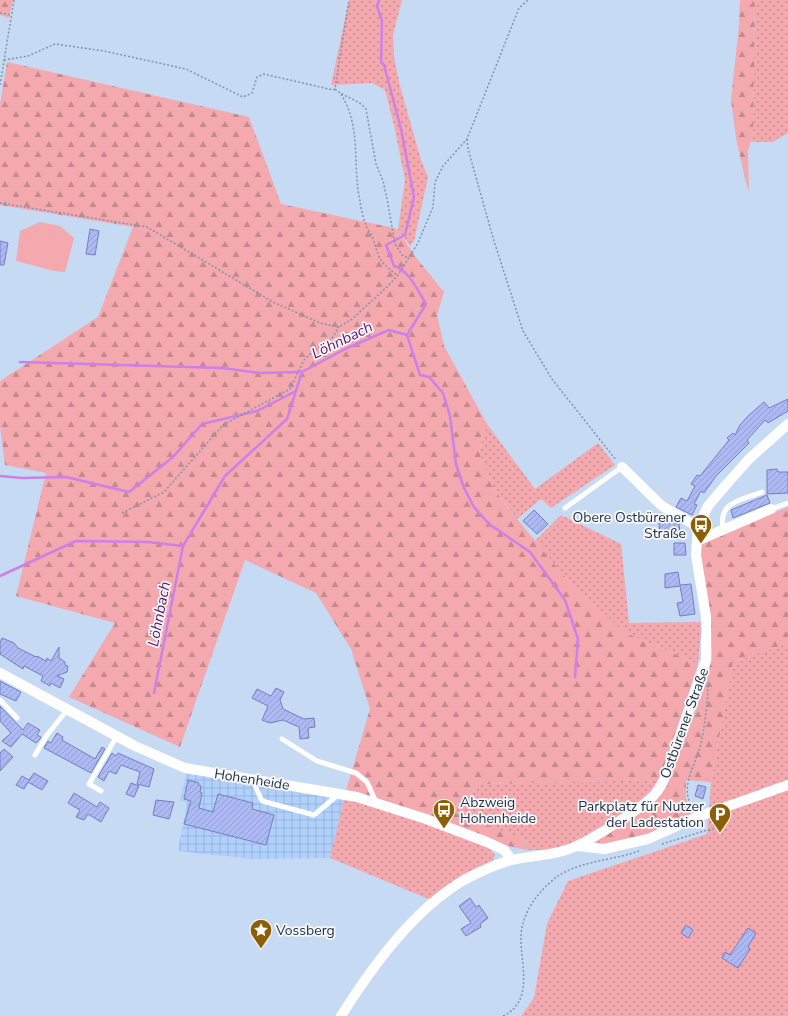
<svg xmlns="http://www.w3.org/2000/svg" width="788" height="1016" font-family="'Nunito Sans',sans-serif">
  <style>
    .industrial { fill: url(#industrial-grid) }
    .green { fill: url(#green-dots) }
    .forest { fill: url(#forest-firs) }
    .pitch { fill: #f3a9ad }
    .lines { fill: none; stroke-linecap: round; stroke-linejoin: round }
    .stream { stroke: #cc81ea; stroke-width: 2.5 }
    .building { fill: url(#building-hatch); stroke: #727ec2 }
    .path { stroke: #8094ad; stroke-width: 1.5; stroke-dasharray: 2 2; stroke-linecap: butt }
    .service { stroke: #fff; stroke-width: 5 }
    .minor { stroke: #fff; stroke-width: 10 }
    .labels { text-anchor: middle; stroke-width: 3.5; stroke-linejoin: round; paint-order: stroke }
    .poi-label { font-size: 14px; fill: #1d3049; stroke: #f9f9f9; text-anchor: end }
    .street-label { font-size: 14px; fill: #1d3049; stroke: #f9f9f9 }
    .water-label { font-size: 15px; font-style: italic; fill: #5e1776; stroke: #f9f9f9 }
  </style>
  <defs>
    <pattern id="industrial-grid" width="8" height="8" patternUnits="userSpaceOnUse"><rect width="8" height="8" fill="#b1d1fc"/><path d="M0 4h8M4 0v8" fill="none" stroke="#98b4da"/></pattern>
    <pattern id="green-dots" width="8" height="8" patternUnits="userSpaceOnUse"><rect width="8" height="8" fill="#f3a9ad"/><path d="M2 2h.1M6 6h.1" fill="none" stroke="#c48a8f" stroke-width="1.8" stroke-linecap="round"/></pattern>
    <pattern id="forest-firs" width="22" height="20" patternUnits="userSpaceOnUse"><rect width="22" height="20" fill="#f3a9ad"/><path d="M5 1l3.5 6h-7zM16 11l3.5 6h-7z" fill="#c48a8f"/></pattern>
    <pattern id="building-hatch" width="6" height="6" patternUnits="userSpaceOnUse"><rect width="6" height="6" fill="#adb9f3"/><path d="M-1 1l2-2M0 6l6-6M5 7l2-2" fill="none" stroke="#949fd2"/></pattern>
  </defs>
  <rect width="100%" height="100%" fill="#c6daf4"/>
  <!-- industrial -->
  <polygon class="industrial" points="187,771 345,796 330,858 252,859 178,851 187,803 180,801"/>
  <!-- green -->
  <g class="green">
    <polygon points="349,0 402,0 393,35 394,57 400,86 421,160 428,177 414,241 410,246 398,230 405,180 394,125 385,90 372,83 331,85"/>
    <polygon points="755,0 788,0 788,133 772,142 751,142 753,134"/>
    <polygon points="487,424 535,489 598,443 615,465 551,508 541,499 517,519 493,487 479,452"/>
    <polygon points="561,515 621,544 629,623 702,622 698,664 628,634 574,588 535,541"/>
    <polygon points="788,643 788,1016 521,1016 534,998 547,924 568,881 707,834 711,782 733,662"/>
    <polygon points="661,780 652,793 632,808 575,843 548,850 526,850 527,841 450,812 481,784"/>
    <polygon points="345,796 424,820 489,848 495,855 493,861 431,900 330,858"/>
  </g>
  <!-- forest -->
  <g class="forest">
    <polygon points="0,0 13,0 9,18 0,15"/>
    <polygon points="740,0 755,0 753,134 748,151 749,191 746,183 736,138 731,100 739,25"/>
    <polygon points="7,62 249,117 281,204 394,228 398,230 414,255 444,292 437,315 444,346 487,424 479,452 493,487 508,508 574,588 628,634 698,664 661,780 481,784 450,811 527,841 526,850 488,841 345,794 370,709 351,649 316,593 245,560 180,747 69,697 115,623 16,596 46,473 5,465 0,426 0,381 98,317 133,227 0,205 0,104"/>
    <path d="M788,507V643L733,662L711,782L686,780V798L692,818C667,828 623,848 596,843V840C621,824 651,811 667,786L705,686L712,659L711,617L699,545Z"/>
  </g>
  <!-- pitch -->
  <polygon class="pitch" points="40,222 60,226 74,238 65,272 54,271 16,261 20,231"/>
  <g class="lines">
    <!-- stream -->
    <g class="stream">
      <polyline points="407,335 420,375 429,377 443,393 450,416 456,464 464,488 474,507 489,524 530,552 565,600 578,639 575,677"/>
      <polyline points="20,362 222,368 260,373 302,372"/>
      <polyline points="0,476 22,478 66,477 129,492 173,457 202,424 257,411 296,391"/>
      <polyline points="0,576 76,541 148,542 183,546"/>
      <path d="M154,693L183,546L225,476L287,419L302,372L345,349L389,330L407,335L426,304C418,291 409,270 394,266L386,245L405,235L414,197L401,129L384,65L381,62L382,21L377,6L379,0"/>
    </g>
  </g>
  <!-- building -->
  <g class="building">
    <polygon points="90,229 99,231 95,255 86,254"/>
    <polygon points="0,241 8,243 4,265 0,265"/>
    <polygon points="788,399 788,411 768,423 765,420 747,440 749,443 716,476 704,493 701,491 694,504 697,505 692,515 676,507 681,498 687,501 695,486 691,484 697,475 700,476 729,440 727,438 733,433 735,435 740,425 748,416 764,402 769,408"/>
    <polygon points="777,469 778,472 788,472 788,493 767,494 767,470"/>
    <polygon points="767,495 770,503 733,518 731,510"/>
    <polygon points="534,510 548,524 537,534 523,521"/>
    <polygon points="659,523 679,523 680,534 660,534"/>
    <polygon points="674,543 685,543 686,555 674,555"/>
    <polygon points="678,572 680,585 691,584 695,614 680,616 677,603 683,602 680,586 665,588 665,574"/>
    <polygon points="2,638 14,643 18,648 36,657 37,656 46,661 47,658 51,661 59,647 59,658 65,662 65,665 68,666 67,672 57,676 64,679 60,688 51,683 50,686 41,681 43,676 24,666 23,669 0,654 0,643"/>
    <polygon points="0,681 21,692 16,701 0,694"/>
    <polygon points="276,688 284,692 280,700 283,709 304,719 314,718 315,727 308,728 309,738 300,739 299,727 283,720 270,723 262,720 268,706 252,698 257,689 271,696"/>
    <polygon points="0,706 23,730 28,723 40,730 37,735 41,737 40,739 36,743 22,734 11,747 2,741 11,733 0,721"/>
    <polygon points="57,733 63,737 62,740 95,759 102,747 105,749 91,773 44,748 48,741 51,743"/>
    <polygon points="4,749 13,757 0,771 0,753"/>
    <polygon points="112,753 116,756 118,753 154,769 149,787 137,784 140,772 121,765 116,774 109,771 104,781 98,777"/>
    <polygon points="34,773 48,781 42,790 28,782 24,789 16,785 22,776 29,780"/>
    <polygon points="188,780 199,783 198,785 201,786 200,792 202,793 199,808 213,812 218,794 253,803 252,809 274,815 266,845 184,824 191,801 184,799"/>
    <polygon points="131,783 139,786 134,797 126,794"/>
    <polygon points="698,785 706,787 703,799 695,796"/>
    <polygon points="74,793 97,807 100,802 109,808 101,822 88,814 84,820 76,817 80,810 68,803"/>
    <polygon points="156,800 174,802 169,819 153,815"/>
    <polygon points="470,898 476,907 479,905 488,918 480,924 481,927 466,936 461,929 471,923 459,906"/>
    <polygon points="686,925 693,930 688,938 681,933"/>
    <polygon points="748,928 756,933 748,947 750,949 738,968 722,958 725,952 730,955"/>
  </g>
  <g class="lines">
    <!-- path -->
    <g class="path">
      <polyline points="0,13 11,15"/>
      <polyline points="4,60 28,56 55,44 104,51 186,69 243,97 252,93 257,77 264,74 333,90 335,89 349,0"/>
      <polyline points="0,85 14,0"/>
      <path d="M335,89C345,98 358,99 366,109L376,164L383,181L388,204L395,244L402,255L408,258"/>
      <path d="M341,94C362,128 352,165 360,201C361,209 363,218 366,225C367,229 370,232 372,236C381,260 375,258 397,275"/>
      <polyline points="467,139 468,149 494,241 523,331 552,379 616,460"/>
      <polyline points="0,203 147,227 273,302 320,323 339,327 351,320 388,286 398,275 418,243 433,207 435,182 443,166 467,139 519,8 528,0"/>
      <polyline points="122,513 164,492 223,425 290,389 304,360 313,351 332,338 339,327"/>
      <path d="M692,808C680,785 694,769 700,747C704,731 708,702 708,686"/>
      <polyline points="662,844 704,831 727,826"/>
      <path d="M503,1016C535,1001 520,963 521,936C522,912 539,890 558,876C581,861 614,860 639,851"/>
    </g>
    <!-- service -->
    <g class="service">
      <polyline points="565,508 622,467"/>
      <polyline points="771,509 788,503"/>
      <path d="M723,530C718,501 740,501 762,492"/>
      <polyline points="0,700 17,718"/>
      <polyline points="282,739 317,761 356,773 367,782 376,802"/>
      <polyline points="35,755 47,735 68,709"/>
      <polyline points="252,779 262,801 314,815 339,794"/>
      <polyline points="101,791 89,784 117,736"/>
    </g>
    <!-- minor -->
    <g class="minor">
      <polyline points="622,467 662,506 698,527"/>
      <polyline points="697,541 771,509"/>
      <polyline points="0,673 135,746 185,768 357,797 426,819 487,842 504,850 512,860"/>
      <polyline points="577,846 604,849 648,839 697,817 788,785"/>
      <path d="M341,1016C372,967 413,910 464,880C479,872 496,864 512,860C529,856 548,856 566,850C584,845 643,808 655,794C662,786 665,777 669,767L706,660V617L696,555L698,527L708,506L725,486L749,459L788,424"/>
    </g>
  </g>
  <!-- icons -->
  <defs>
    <g id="bus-pin" transform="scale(1.15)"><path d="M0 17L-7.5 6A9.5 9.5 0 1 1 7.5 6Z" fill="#8c5f05" stroke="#f9f9f9"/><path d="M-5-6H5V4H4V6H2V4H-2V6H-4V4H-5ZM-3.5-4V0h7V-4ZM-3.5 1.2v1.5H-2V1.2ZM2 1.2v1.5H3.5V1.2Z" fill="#fff"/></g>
    <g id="parking-pin" transform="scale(1.15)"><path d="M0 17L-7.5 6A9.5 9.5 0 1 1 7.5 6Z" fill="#8c5f05" stroke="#f9f9f9"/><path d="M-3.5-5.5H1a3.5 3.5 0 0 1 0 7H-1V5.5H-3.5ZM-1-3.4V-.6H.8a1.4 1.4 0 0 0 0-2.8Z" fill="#fff"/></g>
    <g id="sight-pin" transform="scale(1.15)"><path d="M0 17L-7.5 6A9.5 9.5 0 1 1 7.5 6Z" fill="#8c5f05" stroke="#f9f9f9"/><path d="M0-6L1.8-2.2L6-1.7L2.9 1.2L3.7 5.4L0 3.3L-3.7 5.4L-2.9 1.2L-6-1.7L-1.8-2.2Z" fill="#fff"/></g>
  </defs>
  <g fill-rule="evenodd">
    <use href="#bus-pin" x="701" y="525"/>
    <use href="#bus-pin" x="444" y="810"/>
    <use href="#parking-pin" x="720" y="814"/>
    <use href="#sight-pin" x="261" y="930"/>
  </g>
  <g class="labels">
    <!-- poi labels -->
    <g class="poi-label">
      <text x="686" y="522">Obere Ostbürener<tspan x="686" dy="16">Straße</tspan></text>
      <text x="460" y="807" text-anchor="start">Abzweig<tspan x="460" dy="16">Hohenheide</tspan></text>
      <text x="704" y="811">Parkplatz für Nutzer<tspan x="704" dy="16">der Ladestation</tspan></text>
      <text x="276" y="935" text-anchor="start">Vossberg</text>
    </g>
    <!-- street labels -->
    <g class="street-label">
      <text transform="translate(684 723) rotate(-70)" y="5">Ostbürener Straße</text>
      <text transform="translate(252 779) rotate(9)" y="5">Hohenheide</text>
    </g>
    <!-- water labels -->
    <g class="water-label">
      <text transform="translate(342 340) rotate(-26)" y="5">Löhnbach</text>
      <text transform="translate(159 614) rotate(-79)" y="5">Löhnbach</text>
    </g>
  </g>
</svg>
